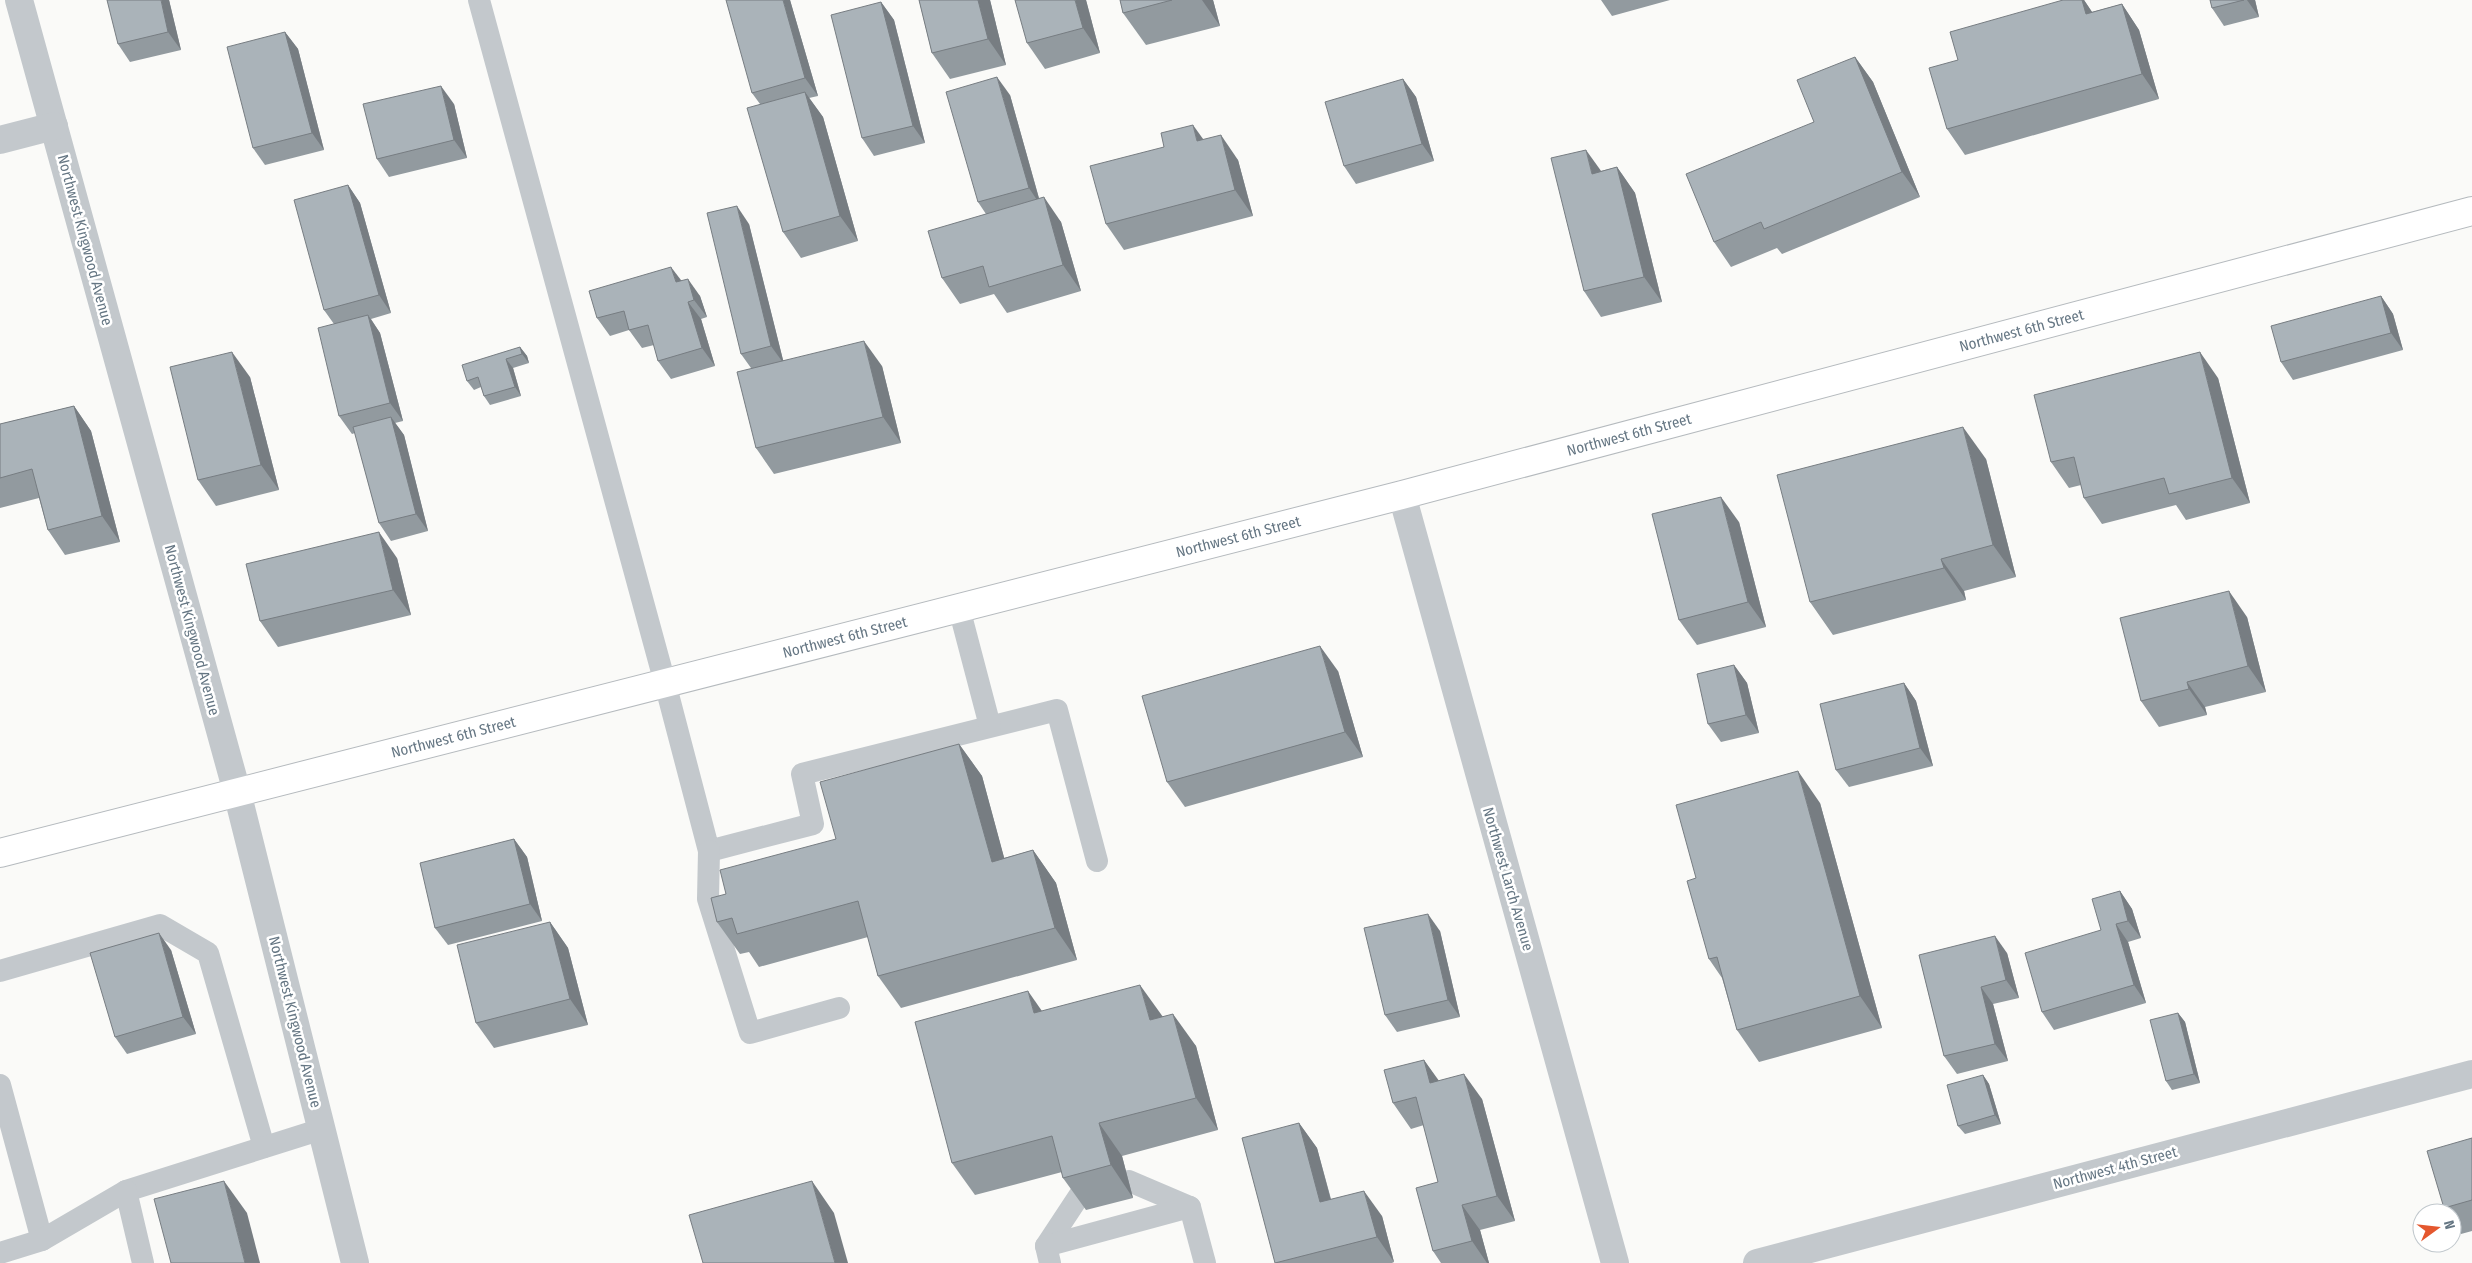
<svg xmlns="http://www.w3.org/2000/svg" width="2472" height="1263" font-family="'Fira Sans Condensed',sans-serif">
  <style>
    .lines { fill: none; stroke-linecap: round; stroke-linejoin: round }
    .primary-casing { stroke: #b5babe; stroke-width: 30 }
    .service { stroke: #c3c8cc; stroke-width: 22 }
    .minor { stroke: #c3c8cc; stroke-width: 28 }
    .tertiary { stroke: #c3c8cc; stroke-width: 28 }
    .primary { stroke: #fff; stroke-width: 28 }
    .wall { fill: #929a9f }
    .shaded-wall { fill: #777d82 }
    .building { fill: #aab3b9; stroke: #777d82 }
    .labels { text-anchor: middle; stroke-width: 5; stroke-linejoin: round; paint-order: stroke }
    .street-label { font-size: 15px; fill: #657683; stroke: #fff }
  </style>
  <rect width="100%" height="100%" fill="#fafaf8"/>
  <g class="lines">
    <!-- primary casing -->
    <g class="primary-casing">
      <g id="primary">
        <path id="s1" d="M0,853L1402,495L2472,211"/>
      </g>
    </g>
    <!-- service -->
    <g class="service">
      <polyline points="479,0 665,683 709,851 813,824 802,774 1057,710 1097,861"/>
      <polyline points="959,608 990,726"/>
      <polyline points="709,851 708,899 750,1033 839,1008"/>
      <polyline points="0,971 160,925 208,953 264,1147"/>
      <polyline points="0,1085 42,1240"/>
      <polyline points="1129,1181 1190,1207"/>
      <polyline points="126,1191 322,1129"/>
      <polyline points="1046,1246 1081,1193"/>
      <polyline points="0,1253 42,1240 126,1191 143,1263"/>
      <polyline points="1050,1263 1046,1246 1190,1207 1205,1263"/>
    </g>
    <!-- minor -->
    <g class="minor">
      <polyline points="19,0 237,792 355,1263"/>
      <polyline points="0,140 54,126"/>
      <polyline points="1757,1263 2472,1074"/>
    </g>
    <!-- tertiary -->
    <polyline class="tertiary" points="1402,495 1615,1263"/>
    <!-- primary -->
    <use href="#primary" class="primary"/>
  </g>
  <!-- wall -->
  <g class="wall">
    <polygon points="169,0 181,50 130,62 118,44"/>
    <polygon points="790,0 818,96 809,98 823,117 858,241 801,258 783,232 760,104 752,93"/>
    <polygon points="919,0 990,0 1006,65 950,79 932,53"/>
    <polygon points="1086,0 1100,53 1045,69 1027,43"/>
    <polygon points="1120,0 1213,0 1220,26 1146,45 1123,13"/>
    <polygon points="1601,0 1670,0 1612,16"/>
    <polygon points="2063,0 2084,0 2092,12 2122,4 2139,30 2159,99 1965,155 1947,129 1958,60"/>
    <polygon points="2210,0 2255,0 2259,17 2224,26 2212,8"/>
    <polygon points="881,2 894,20 925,143 874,156 862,138"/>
    <polygon points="285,32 298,49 324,150 265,165 253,148"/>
    <polygon points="1855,57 1873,82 1920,197 1782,254 1777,248 1731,267 1714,242 1814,122"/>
    <polygon points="1403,79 1416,97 1434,161 1356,184 1344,166"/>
    <polygon points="1010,95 1039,198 1061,222 1081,291 1007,313 994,294 960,304 942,278 986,214 978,202"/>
    <polygon points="454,104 467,158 389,177 377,159"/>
    <polygon points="1203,140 1238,160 1253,216 1124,250 1106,224"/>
    <polygon points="1617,167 1635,193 1662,302 1601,317 1584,291 1601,171"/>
    <polygon points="348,185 360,203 391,313 371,319 380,333 403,421 395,423 404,435 428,531 391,541 379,523 355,433 352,434 339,416 334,324 324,310"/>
    <polygon points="749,224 783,360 882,366 901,443 774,474 756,448 751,368 741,354"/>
    <polygon points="681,280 700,296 707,317 701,319 715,366 671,379 658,361 654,345 642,348 629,330 610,336 597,318"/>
    <polygon points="2381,296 2393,314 2403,350 2293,380 2281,362"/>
    <polygon points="520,347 527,356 529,363 513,368 521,396 490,405 484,396 481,387 474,390 467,381"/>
    <polygon points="250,377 279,490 216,506 198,480"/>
    <polygon points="2218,378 2250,503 2186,520 2176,505 2102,524 2084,498 2081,485 2069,488 2051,462"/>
    <polygon points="74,406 91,431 120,542 65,555 48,530 39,498 0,508 0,424"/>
    <polygon points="1986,459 2016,577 1964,591 1966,600 1833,635 1810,602"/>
    <polygon points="1739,522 1766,627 1697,645 1679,620"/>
    <polygon points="397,558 411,615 278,647 260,621"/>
    <polygon points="2247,617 2266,692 2205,707 2207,715 2159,727 2141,701"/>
    <polygon points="1734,665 1747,683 1759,733 1721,742 1708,724"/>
    <polygon points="1338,671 1363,757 1185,807 1167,782"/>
    <polygon points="1904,683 1916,701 1933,766 1849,787 1836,770"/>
    <polygon points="959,744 982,776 1004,858 1033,850 1056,883 1077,960 901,1008 878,976 868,937 759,967 749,952 740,954 717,922 726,894 836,839"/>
    <polygon points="1820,803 1882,1028 1759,1062 1737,1030 1722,978 1709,959 1696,878"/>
    <polygon points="514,839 527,857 542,921 448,945 435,928"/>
    <polygon points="2120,891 2132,909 2141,938 2128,942 2146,1003 2054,1030 2042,1012 2101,930"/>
    <polygon points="550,922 568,948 588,1025 494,1048 476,1023"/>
    <polygon points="1440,931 1460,1017 1397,1032 1385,1015"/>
    <polygon points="171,950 196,1034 127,1054 115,1037"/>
    <polygon points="2007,953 2019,998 1993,1004 2008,1061 1957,1074 1944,1056 1919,955"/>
    <polygon points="1042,1011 1162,1016 1196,1046 1218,1130 1122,1156 1133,1198 1086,1210 1063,1178 1062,1172 975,1195 952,1163"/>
    <polygon points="2178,1013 2185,1022 2200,1083 2172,1090 2166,1081"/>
    <polygon points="1424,1060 1438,1081 1482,1099 1515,1221 1480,1230 1489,1263 1441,1263 1433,1251 1438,1182 1424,1125 1411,1129 1393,1103"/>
    <polygon points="1983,1075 1989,1084 2001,1124 1965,1134 1958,1126"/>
    <polygon points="1299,1123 1317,1148 1331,1199 1382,1216 1394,1262 1392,1263 1275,1263"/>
    <polygon points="2472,1138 2472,1231 2461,1234 2452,1220 2452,1213 2447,1213 2444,1208"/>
  </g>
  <!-- shaded-wall -->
  <g class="shaded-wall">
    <polygon points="161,0 169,0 181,50 168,32"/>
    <polygon points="783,0 790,0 818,96 805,78"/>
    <polygon points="978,0 990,0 1006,65 988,39"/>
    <polygon points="1075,0 1086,0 1100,53 1083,28"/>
    <polygon points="1202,0 1213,0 1220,26"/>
    <polygon points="2082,0 2084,0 2098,21 2086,14"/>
    <polygon points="2247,0 2255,0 2259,17"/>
    <polygon points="881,2 894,20 925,143 913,126"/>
    <polygon points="2122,4 2139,30 2159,99 2142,74"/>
    <polygon points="285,32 298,49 324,150 312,133"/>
    <polygon points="1855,57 1873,82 1920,197 1902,172"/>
    <polygon points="997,77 1010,95 1041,206 1029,188"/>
    <polygon points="1403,79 1416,97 1434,161 1422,144"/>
    <polygon points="441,86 454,104 467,158 454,140"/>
    <polygon points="805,92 823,117 858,241 840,216"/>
    <polygon points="1193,125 1211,150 1197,141"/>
    <polygon points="1221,135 1238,160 1253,216 1235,190"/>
    <polygon points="1586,150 1604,175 1592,174"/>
    <polygon points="1617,167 1635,193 1662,302 1644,277"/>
    <polygon points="348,185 360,203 391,313 379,295"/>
    <polygon points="1044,197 1061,222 1081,291 1063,265"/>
    <polygon points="737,206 749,224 784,364 771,346"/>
    <polygon points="671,267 684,284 676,282"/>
    <polygon points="688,279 700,296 707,317 694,300"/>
    <polygon points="2381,296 2393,314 2403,350 2391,333"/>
    <polygon points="688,302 701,319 715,366 702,348"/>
    <polygon points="368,315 380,333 403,421 390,403"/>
    <polygon points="864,341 882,366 901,443 883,417"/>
    <polygon points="520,347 527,356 529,363 522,354"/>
    <polygon points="232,352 250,377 279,490 261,465"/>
    <polygon points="2200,352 2218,378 2250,503 2232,478"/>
    <polygon points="506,359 513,368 521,396 515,387"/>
    <polygon points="74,406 91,431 120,542 102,516"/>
    <polygon points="391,417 404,435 428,531 416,514"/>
    <polygon points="1963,427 1986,459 2016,577 1993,545"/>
    <polygon points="1721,497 1739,522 1766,627 1748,602"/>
    <polygon points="379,532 397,558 411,615 393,590"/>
    <polygon points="1941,559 1964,591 1966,600 1944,568"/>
    <polygon points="2229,591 2247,617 2266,692 2248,666"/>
    <polygon points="1320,646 1338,671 1363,757 1345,732"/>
    <polygon points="1734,665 1747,683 1759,733 1746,715"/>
    <polygon points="2187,682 2205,707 2207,715 2189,689"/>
    <polygon points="1904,683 1916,701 1933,766 1920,748"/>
    <polygon points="959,744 982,776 1014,894 992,862"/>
    <polygon points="1798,771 1820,803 1882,1028 1860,996"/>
    <polygon points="514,839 527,857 542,921 530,904"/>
    <polygon points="1033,850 1056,883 1077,960 1055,928"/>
    <polygon points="2120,891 2132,909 2141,938 2128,921"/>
    <polygon points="1428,914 1440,931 1460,1017 1448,1000"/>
    <polygon points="550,922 568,948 588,1025 570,999"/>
    <polygon points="2116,924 2128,942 2146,1003 2134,985"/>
    <polygon points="159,933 171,950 196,1034 183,1017"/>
    <polygon points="1995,936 2007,953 2019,998 2006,980"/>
    <polygon points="1140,985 1163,1017 1150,1020"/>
    <polygon points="1981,987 1993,1004 2008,1061 1995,1044"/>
    <polygon points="1028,991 1051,1024 1034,1013"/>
    <polygon points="2178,1013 2185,1022 2200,1083 2194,1074"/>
    <polygon points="1173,1014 1196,1046 1218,1130 1196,1098"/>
    <polygon points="1424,1060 1442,1085 1430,1083"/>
    <polygon points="1464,1074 1482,1099 1515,1221 1497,1196"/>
    <polygon points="1983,1075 1989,1084 2001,1124 1995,1115"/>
    <polygon points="1099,1123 1122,1156 1133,1198 1111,1165"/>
    <polygon points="1299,1123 1317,1148 1338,1227 1320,1202"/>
    <polygon points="224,1181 247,1213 260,1263 245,1263"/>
    <polygon points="812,1181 834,1213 848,1263 835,1263"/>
    <polygon points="1364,1191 1382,1216 1394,1262 1377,1237"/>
    <polygon points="1462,1205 1480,1230 1489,1263 1487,1263 1472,1241"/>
  </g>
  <!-- building -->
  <g class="building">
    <polygon points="107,0 161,0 168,32 118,44"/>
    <polygon points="726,0 783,0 805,78 752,93"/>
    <polygon points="919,0 978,0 988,39 932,53"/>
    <polygon points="1015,0 1075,0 1083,28 1027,43"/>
    <polygon points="1120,0 1172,0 1123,13"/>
    <polygon points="2063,0 2082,0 2086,14 2122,4 2142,74 1947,129 1929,68 1958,60 1950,32"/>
    <polygon points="2210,0 2244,0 2212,8"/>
    <polygon points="881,2 913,126 862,138 831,15"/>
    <polygon points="285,32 312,133 253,148 227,47"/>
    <polygon points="1855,57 1902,172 1764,229 1761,222 1714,242 1686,174 1814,122 1797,80"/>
    <polygon points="997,77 1029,188 978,202 946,92"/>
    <polygon points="1403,79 1422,144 1344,166 1325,102"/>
    <polygon points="441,86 454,140 377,159 363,104"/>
    <polygon points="805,92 840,216 783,232 747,108"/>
    <polygon points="1193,125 1197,141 1221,135 1235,190 1106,224 1090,166 1164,147 1161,133"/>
    <polygon points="1586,150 1592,174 1617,167 1644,277 1584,291 1551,158"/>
    <polygon points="348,185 379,295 324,310 294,200"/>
    <polygon points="1044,197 1063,265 989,287 983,266 942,278 928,231"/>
    <polygon points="737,206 771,346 741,354 707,213"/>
    <polygon points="671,267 676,282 688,279 694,300 688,302 702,348 658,361 648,325 629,330 624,311 597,318 589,291"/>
    <polygon points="2381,296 2391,333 2281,362 2271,326"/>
    <polygon points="368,315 390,403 339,416 318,328"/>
    <polygon points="864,341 883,417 756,448 737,372"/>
    <polygon points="520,347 522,354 506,359 515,387 484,396 478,377 467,381 462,365"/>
    <polygon points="232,352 261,465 198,480 170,367"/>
    <polygon points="2200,352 2232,478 2169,494 2164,478 2084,498 2074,457 2051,462 2034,395"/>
    <polygon points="74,406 102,516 48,530 32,469 0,478 0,424"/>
    <polygon points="391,417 416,514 379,523 353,427"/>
    <polygon points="1963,427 1993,545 1941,559 1944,568 1810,602 1777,475"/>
    <polygon points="1721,497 1748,602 1679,620 1652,514"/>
    <polygon points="379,532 393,590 260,621 246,564"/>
    <polygon points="2229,591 2248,666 2187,682 2189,689 2141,701 2120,618"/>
    <polygon points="1320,646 1345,732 1167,782 1142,696"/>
    <polygon points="1734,665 1746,715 1708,724 1697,674"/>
    <polygon points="1904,683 1920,748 1836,770 1820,704"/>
    <polygon points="959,744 992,862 1033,850 1055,928 878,976 858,901 737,934 732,918 717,922 711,898 726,894 720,870 836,839 820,782"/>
    <polygon points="1798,771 1860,996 1737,1030 1717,957 1709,959 1687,881 1696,878 1676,805"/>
    <polygon points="514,839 530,904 435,928 420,863"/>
    <polygon points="2120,891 2128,921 2116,924 2134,985 2042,1012 2025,953 2101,930 2092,899"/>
    <polygon points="1428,914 1448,1000 1385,1015 1364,928"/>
    <polygon points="550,922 570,999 476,1023 457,945"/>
    <polygon points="159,933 183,1017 115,1037 90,953"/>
    <polygon points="1995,936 2006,980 1981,987 1995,1044 1944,1056 1919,955"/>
    <polygon points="1140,985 1150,1020 1173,1014 1196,1098 1099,1123 1111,1165 1063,1178 1052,1136 952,1163 915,1022 1028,991 1034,1013"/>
    <polygon points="2178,1013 2194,1074 2166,1081 2150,1020"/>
    <polygon points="1424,1060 1430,1083 1464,1074 1497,1196 1462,1205 1472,1241 1433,1251 1416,1188 1438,1182 1416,1097 1393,1103 1384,1070"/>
    <polygon points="1983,1075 1995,1115 1958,1126 1947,1085"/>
    <polygon points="1299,1123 1320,1202 1364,1191 1377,1237 1275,1263 1242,1138"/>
    <polygon points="2472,1138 2472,1200 2444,1208 2427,1151"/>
    <polygon points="224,1181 245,1263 171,1263 154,1199"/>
    <polygon points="812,1181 835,1263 703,1263 689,1215"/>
  </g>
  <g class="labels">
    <!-- street labels -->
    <g class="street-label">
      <text transform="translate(85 240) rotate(75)" y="5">Northwest Kingwood Avenue</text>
      <text dy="5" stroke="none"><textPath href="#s1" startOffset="2088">Northwest 6th Street</textPath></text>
      <text dy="5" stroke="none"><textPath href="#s1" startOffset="1682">Northwest 6th Street</textPath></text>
      <text dy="5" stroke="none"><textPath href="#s1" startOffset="1278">Northwest 6th Street</textPath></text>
      <text transform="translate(192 630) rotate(75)" y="5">Northwest Kingwood Avenue</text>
      <text dy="5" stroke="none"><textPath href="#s1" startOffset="872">Northwest 6th Street</textPath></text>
      <text dy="5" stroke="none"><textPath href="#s1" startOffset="468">Northwest 6th Street</textPath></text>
      <text transform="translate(1508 879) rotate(74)" y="5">Northwest Larch Avenue</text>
      <text transform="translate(295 1022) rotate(76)" y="5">Northwest Kingwood Avenue</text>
      <text transform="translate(2115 1168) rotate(-15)" y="5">Northwest 4th Street</text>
    </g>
  </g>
  <!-- north arrow -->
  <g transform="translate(2437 1228) rotate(75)"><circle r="24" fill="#ffffff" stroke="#c1c8cd"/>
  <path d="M0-4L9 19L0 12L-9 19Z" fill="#e4572e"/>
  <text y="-8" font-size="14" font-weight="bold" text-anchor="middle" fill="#657683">N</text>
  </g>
</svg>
